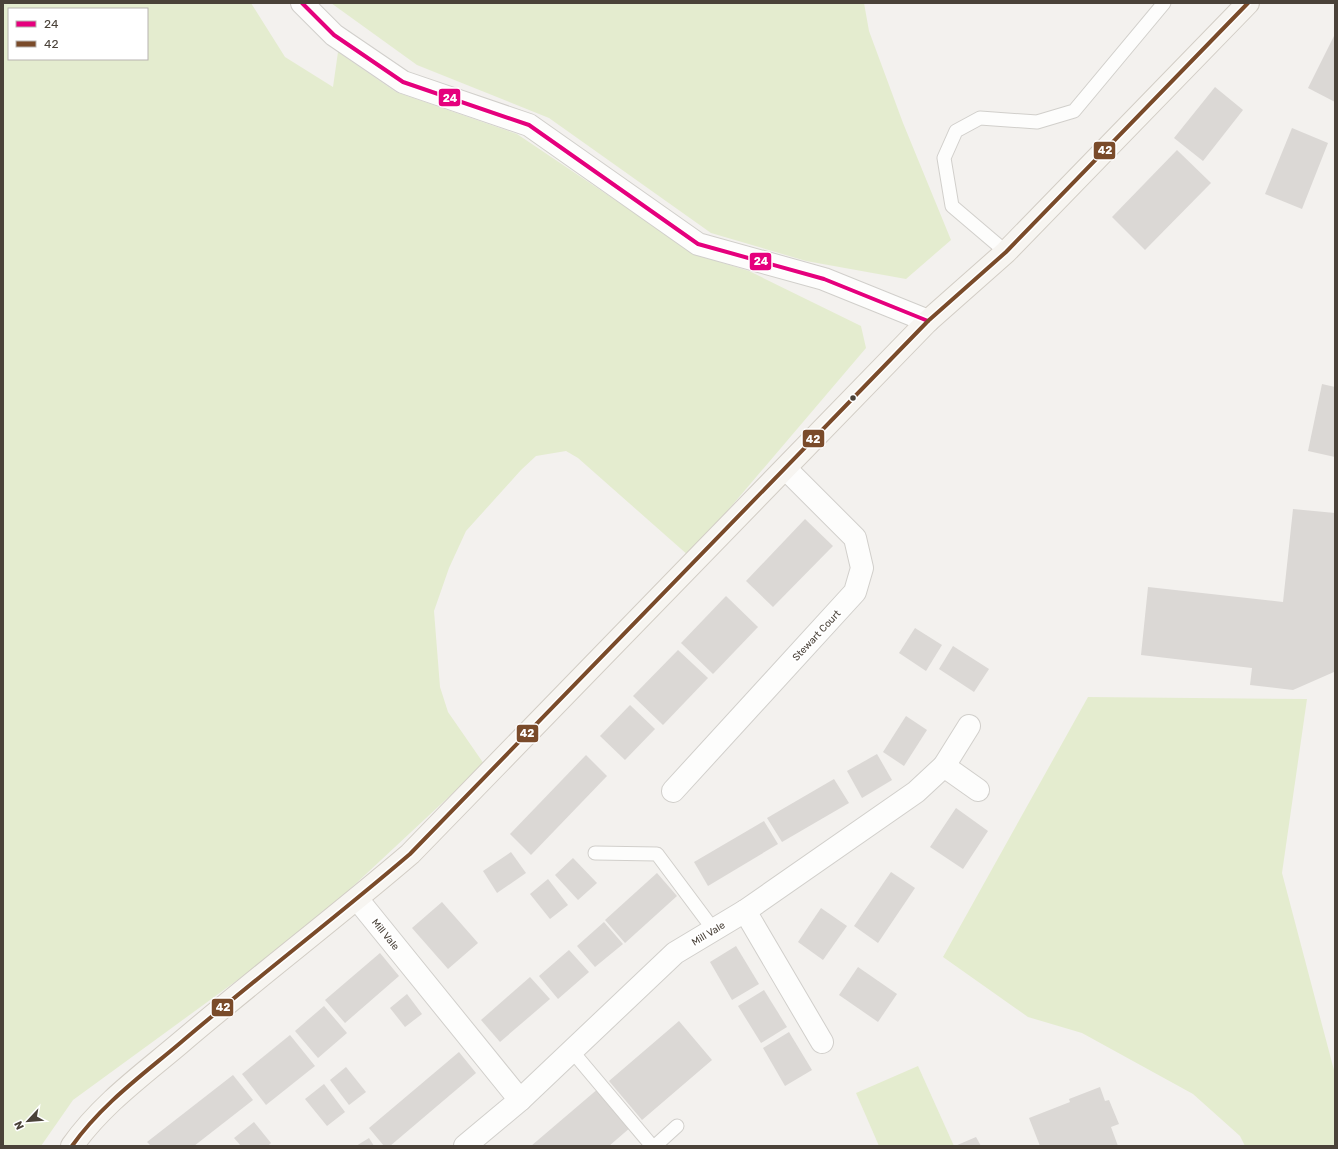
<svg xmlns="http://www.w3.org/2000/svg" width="1338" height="1149" font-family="Rubik,sans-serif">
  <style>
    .green { fill: #e4eccf; fill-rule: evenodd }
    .building { fill: #dbd8d5 }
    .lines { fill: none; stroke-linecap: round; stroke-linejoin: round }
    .lane-casing { stroke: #d1cfcb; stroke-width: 15 }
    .street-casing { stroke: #d1cfcb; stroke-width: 24 }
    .secondary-casing { stroke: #d2cdc5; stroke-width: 24 }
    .lane { stroke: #fdfdfc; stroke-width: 13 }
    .street { stroke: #fdfdfc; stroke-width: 22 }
    .secondary { stroke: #f7f5f1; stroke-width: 22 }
    .bus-1-casing { stroke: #fff; stroke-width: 7 }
    .bus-2-casing { stroke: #fff; stroke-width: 7 }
    .bus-1 { stroke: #e5007d; stroke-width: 4 }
    .bus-2 { stroke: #7a4b2a; stroke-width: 4 }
    .bus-dot { fill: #4a4239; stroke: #fff; stroke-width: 1.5 }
    .labels { text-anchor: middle; stroke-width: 4; stroke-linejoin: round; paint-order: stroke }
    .street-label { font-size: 10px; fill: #4a4239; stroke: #fff }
    .line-badge { stroke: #fff; stroke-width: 1.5 }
    .badge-label { font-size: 11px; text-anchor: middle; font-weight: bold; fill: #fff }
  </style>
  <rect width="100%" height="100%" fill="#f3f1ee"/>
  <!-- green -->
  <g class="green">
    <path d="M3,3H251L285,57L333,87L338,52L396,92L517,134L697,255L749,271L861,326L866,348L689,556L578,458L566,451L536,456L521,470L466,531L449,568L434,611L440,687L448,712L484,764L306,930L73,1100L41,1146H3ZM9,9H147V59H9Z"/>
    <polygon points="331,3 864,3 869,31 903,123 951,240 906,279 806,261 711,233 549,118 417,65"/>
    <polygon points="1088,697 1307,699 1282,873 1335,1074 1335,1146 1245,1146 1240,1136 1193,1094 1082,1033 1028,1017 943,957"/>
    <polygon points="918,1066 954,1146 879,1146 856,1093"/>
  </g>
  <!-- building -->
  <g class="building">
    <polygon points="1335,34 1335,102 1308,88"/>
    <polygon points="1215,87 1243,110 1203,161 1174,138"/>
    <polygon points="1292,128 1328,143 1302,209 1265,194"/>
    <polygon points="1177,150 1211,183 1145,250 1112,217"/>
    <polygon points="1322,384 1335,387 1335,457 1308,451"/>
    <polygon points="1293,509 1335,513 1334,672 1293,690 1250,685 1252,668 1141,655 1148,587 1283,602"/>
    <polygon points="805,519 833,546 773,607 746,581"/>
    <polygon points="726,596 758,627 713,674 681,643"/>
    <polygon points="915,628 942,645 926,671 899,653"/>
    <polygon points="953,646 989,669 974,692 939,669"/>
    <polygon points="678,650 708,678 663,725 633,696"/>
    <polygon points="630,705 655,729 625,760 600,736"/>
    <polygon points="906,716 927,730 904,766 883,752"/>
    <polygon points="877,754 892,780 862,798 847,771"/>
    <polygon points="586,755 607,776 531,855 510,834"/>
    <polygon points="834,779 849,803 782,842 767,818"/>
    <polygon points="956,808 988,831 963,869 930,847"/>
    <polygon points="764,821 778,844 708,886 694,862"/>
    <polygon points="511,852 526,873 497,893 483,871"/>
    <polygon points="573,858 597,883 578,900 555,875"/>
    <polygon points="891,872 915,888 878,943 854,926"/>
    <polygon points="657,873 677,896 625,943 605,920"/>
    <polygon points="548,879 568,905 550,919 530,894"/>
    <polygon points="442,902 478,943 448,969 412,928"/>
    <polygon points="821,908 847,926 823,960 798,942"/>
    <polygon points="604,922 623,944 595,967 577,946"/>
    <polygon points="736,946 759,984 732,1000 710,962"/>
    <polygon points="569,950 589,972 558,999 539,976"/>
    <polygon points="380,953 399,976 345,1023 325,1000"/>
    <polygon points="858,967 897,994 878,1022 839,995"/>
    <polygon points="530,977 550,999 500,1042 481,1020"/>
    <polygon points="764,990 787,1027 761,1043 738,1006"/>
    <polygon points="407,994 422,1014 405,1027 390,1008"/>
    <polygon points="324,1006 347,1033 318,1058 295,1031"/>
    <polygon points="679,1021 712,1060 642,1120 609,1081"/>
    <polygon points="789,1032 812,1070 785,1086 763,1048"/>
    <polygon points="290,1035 315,1066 266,1105 242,1074"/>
    <polygon points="459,1052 476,1073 390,1146 384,1146 369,1128"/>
    <polygon points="346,1067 366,1092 349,1105 330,1080"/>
    <polygon points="233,1075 253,1100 194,1146 151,1146 147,1142"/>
    <polygon points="324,1084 345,1112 327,1126 305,1099"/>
    <polygon points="1100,1087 1105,1101 1109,1100 1119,1124 1111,1127 1118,1146 1040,1146 1029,1118 1070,1102 1069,1099"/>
    <polygon points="599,1088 631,1127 609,1146 531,1146"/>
    <polygon points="254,1122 271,1143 268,1146 241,1146 234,1138"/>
    <polygon points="976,1137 981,1146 955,1146"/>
    <polygon points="369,1138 374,1146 356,1146"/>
  </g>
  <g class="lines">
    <!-- lane casing -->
    <g class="lane-casing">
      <g id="lane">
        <polyline points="1006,252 952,206 944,158 956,131 980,118 1037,122 1074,111 1164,3"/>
        <polyline points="595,853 657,854 713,929"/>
        <polyline points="572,1051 652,1146"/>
        <polyline points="655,1146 677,1126"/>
      </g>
    </g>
    <!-- street casing -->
    <g class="street-casing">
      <g id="street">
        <polyline points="302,3 334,35 403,82 529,125 698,244 824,279 928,321"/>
        <polyline points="944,766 978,790"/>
        <polyline points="673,791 855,592 862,568 855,538 786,469"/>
        <polyline points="358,900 520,1100"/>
        <polyline points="745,911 822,1042"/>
        <polyline points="465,1146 520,1100 675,953 745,911 916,792 944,766 969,726"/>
      </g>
    </g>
    <!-- secondary casing -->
    <g class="secondary-casing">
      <path id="secondary" d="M72,1146C101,1105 141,1076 179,1044C255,979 334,919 410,854L928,321L1006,252L1248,3"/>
    </g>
    <!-- lane -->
    <use href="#lane" class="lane"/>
    <!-- street -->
    <use href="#street" class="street"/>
    <!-- secondary -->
    <use href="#secondary" class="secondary"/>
    <!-- bus-1 casing -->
    <g class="bus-1-casing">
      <polyline id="bus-1" points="302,3 334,35 403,82 529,125 698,244 824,279 928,321"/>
    </g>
    <!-- bus-2 casing -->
    <g class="bus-2-casing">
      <path id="bus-2" d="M72,1146C101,1105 141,1076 179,1044C255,979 334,919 410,854L928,321L1006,252L1248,3"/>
    </g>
    <!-- bus-1 -->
    <use href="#bus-1" class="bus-1"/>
    <!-- bus-2 -->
    <use href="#bus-2" class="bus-2"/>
  </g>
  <!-- markers -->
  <circle class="bus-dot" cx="853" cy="398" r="3.5"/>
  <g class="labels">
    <!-- street labels -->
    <g class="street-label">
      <text transform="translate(816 635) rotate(-47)" y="4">Stewart Court</text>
      <text transform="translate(708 933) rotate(-31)" y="4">Mill Vale</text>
      <text transform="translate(386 934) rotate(51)" y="4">Mill Vale</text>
    </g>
  </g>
  <g class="line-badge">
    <rect x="438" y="88" width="23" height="19" rx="4" fill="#e5007d"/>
    <rect x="1093" y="141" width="23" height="19" rx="4" fill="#7a4b2a"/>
    <rect x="749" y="252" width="23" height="19" rx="4" fill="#e5007d"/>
    <rect x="802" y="429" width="23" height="19" rx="4" fill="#7a4b2a"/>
    <rect x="516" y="724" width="23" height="19" rx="4" fill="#7a4b2a"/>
    <rect x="211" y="998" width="23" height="19" rx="4" fill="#7a4b2a"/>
  </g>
  <g class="badge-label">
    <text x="450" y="102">24</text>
    <text x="1105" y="154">42</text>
    <text x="761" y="265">24</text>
    <text x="813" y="443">42</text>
    <text x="527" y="737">42</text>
    <text x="223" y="1011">42</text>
  </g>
  <!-- border -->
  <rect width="1338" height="1149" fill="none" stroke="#4a4239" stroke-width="8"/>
  <!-- legend -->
  <rect x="8" y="8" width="140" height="52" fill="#ffffff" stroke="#b7b3b0"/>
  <rect x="16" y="21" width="20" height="6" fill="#e5007d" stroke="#b7b3b0"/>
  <text x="44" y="28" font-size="12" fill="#4a4239">24</text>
  <rect x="16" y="41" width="20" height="6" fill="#7a4b2a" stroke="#b7b3b0"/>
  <text x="44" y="48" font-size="12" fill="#4a4239">42</text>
  <!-- north arrow -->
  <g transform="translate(28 1121) rotate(244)" stroke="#ffffff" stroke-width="3" paint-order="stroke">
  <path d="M0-3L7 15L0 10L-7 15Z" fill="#4a4239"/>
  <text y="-6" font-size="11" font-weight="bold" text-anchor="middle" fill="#4a4239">N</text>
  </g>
</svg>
